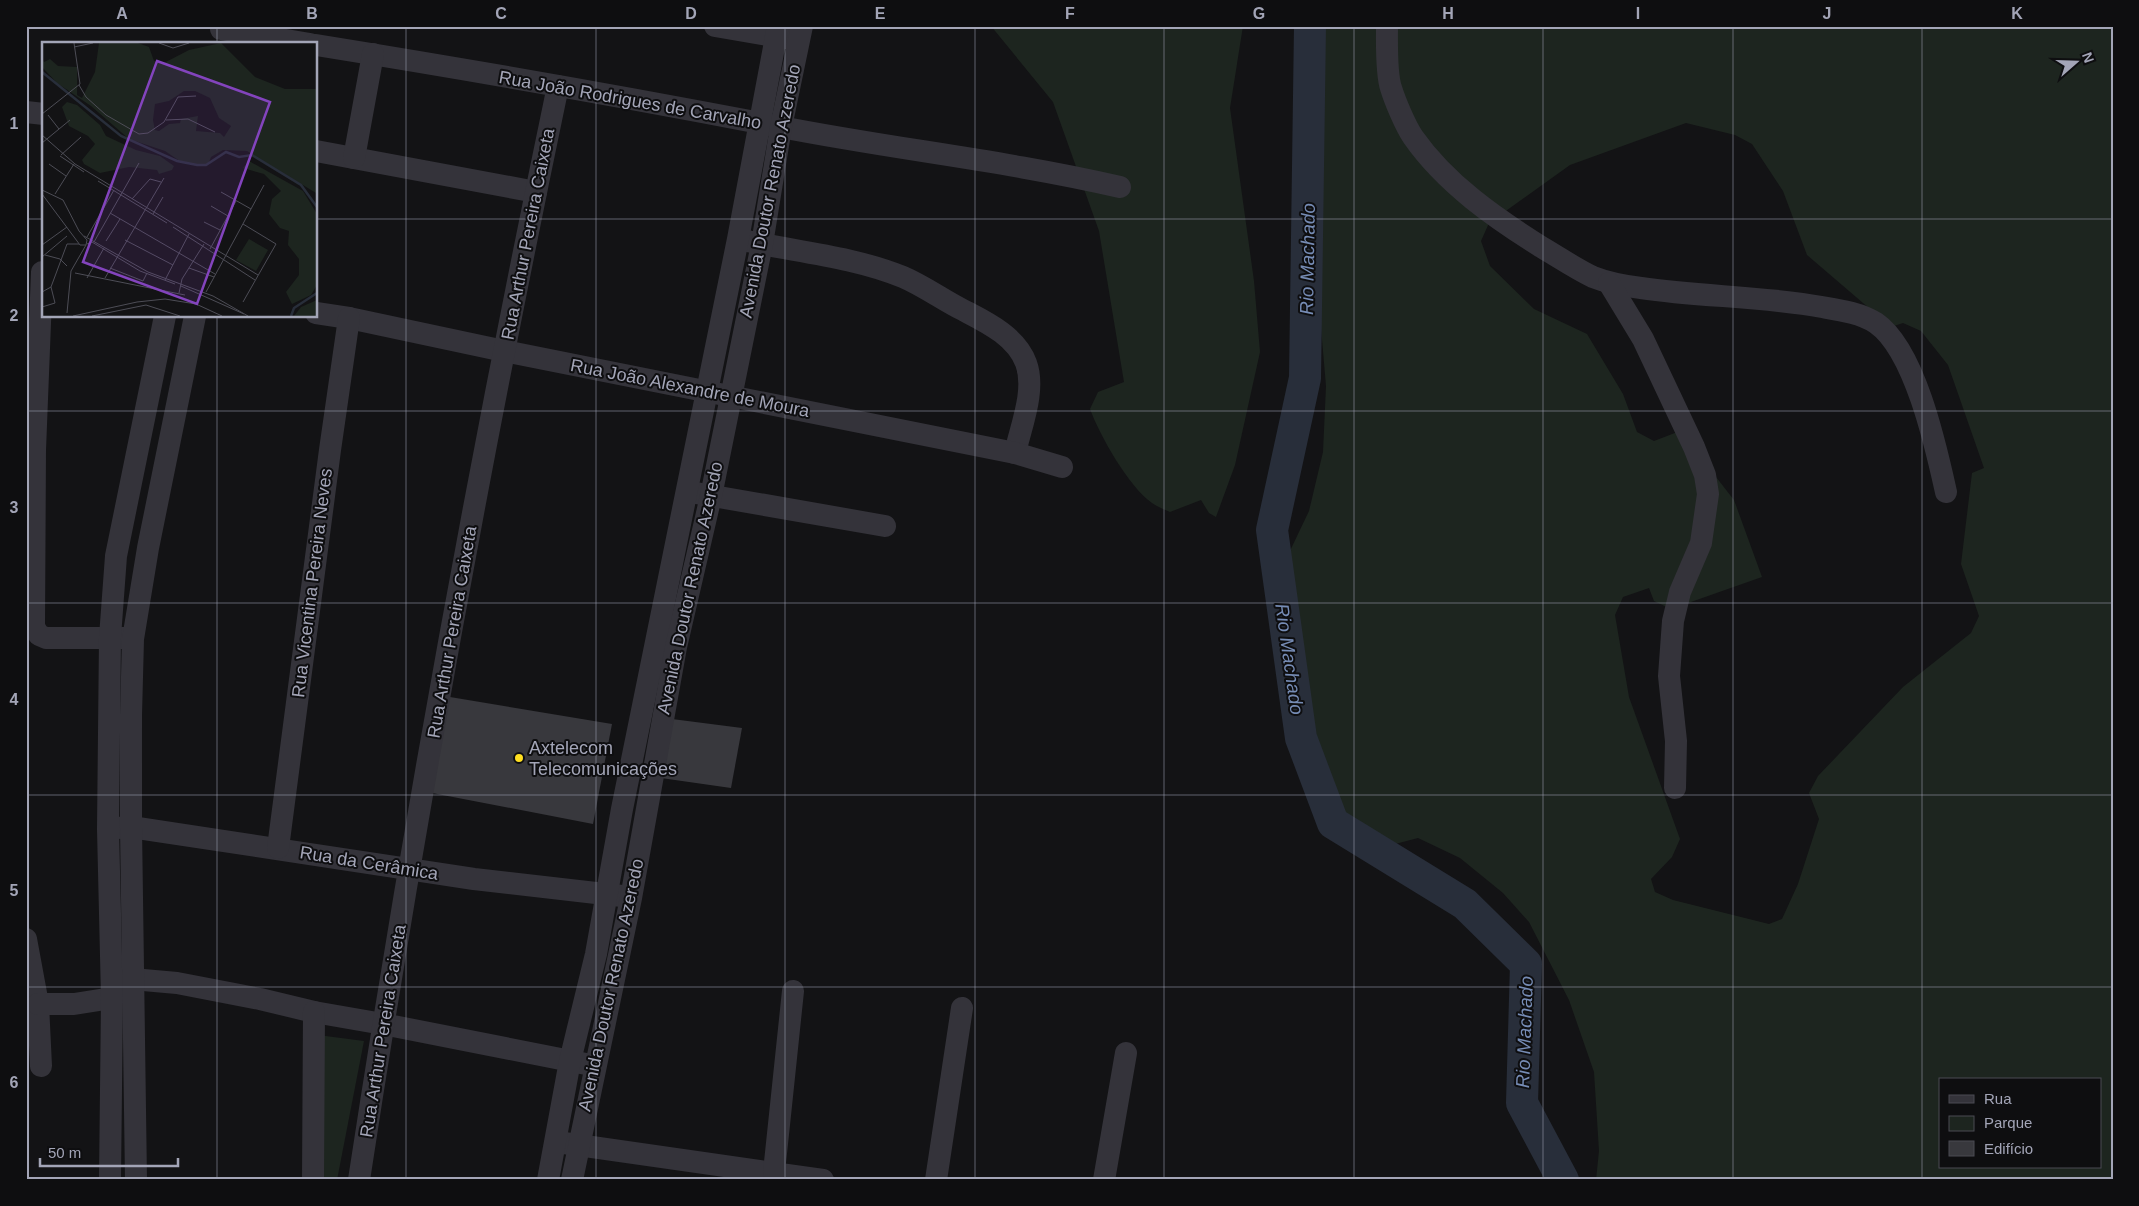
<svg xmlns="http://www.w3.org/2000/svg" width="2139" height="1206" font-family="Helvetica,sans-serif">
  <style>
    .green { fill: #1d251f; fill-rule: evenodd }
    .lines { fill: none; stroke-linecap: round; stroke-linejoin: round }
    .river { stroke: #282e3a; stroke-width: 32 }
    .building { fill: #38383d }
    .minor { stroke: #34333a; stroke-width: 22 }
    .grid { fill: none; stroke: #a3a5b7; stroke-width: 1; stroke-opacity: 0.55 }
    .poi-dot { fill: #ffdf21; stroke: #0e0e10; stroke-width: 2 }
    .labels { text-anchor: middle; stroke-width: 4; stroke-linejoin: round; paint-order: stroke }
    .street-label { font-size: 18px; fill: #a3a5b7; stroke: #0e0e10 }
    .poi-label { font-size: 18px; fill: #a3a5b7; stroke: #0e0e10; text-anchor: start }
    .water-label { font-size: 19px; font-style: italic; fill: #768cb5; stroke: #0e0e10 }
    .inset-river { fill: none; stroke: #282e3a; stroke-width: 2.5 }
    .inset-road { fill: none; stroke: #4d4d56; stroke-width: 1 }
    .view { fill: #8344bd; fill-opacity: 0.15; stroke: #8344bd; stroke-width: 2.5 }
    .inset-edge { fill: none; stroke: #a3a5b7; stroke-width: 2.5 }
    .neatline { fill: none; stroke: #a3a5b7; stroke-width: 2 }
    .grid-label { font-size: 16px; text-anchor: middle; font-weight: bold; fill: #a3a5b7 }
  </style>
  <rect width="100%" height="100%" fill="#131315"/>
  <!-- green -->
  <g class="green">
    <path d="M991,26H1243L1230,108L1254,281L1260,352L1235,465L1216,517L1209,513L1201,500L1170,512C1164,509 1157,507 1152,503C1129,487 1100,436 1090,409L1098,392L1124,382L1099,231L1053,102Z"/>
    <path d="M1309,26H2113V1180H1596L1599,1151L1594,1072L1569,1000L1529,922L1503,893L1460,858L1418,838L1361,853L1341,840L1292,701L1295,622L1278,576L1309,511L1323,452L1326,386L1303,117ZM1686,123L1735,135L1752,144L1783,191L1807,255L1891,327L1903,323L1921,331L1948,365L1984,468L1972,473L1961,564L1979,616L1971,633L1903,687L1818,776L1809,793L1819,819L1798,884L1782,919L1769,924L1673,900L1655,892L1651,879L1672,857L1680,839L1629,697L1615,615L1623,597L1649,588L1654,601L1671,609L1762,577L1734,500L1680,431L1654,441L1637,432L1623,394L1587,334L1534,309L1490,266L1481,241L1489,223L1570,165ZM1940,1080H2100V1167H1940Z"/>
    <polygon points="318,1035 364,1041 337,1180 321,1180"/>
  </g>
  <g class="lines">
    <!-- river -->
    <polyline class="river" points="1310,26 1305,378 1272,530 1301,738 1333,823 1465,904 1526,964 1522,1103 1563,1180"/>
  </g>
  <!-- building -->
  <g class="building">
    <polygon points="444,696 612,724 593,824 427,792"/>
    <polygon points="672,719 742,728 731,788 661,778"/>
  </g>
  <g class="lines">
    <!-- minor -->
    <g class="minor">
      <polyline points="715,26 791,39"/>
      <path d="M1387,26C1387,43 1386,73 1391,88C1395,101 1405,125 1413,137C1446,184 1495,218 1543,248C1560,258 1576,269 1593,277C1608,283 1625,286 1641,288C1701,297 1762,296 1822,307C1840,310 1861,313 1876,323C1915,350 1936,447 1946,492"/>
      <polyline points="221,29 310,44"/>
      <path d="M316,45C471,70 626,97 781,127C893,149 1008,161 1120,187"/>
      <polyline points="26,112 44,114"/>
      <polyline points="316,151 536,192"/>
      <polyline points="354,158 373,54"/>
      <path d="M747,241C799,252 854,257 903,277C924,286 943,300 963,310C986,322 1016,336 1026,363C1036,390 1021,426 1015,453"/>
      <polyline points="42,272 35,450 34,627 39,635 46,638 125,638"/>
      <polyline points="1609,283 1643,339 1694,447 1705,475 1708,494 1701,543 1680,592 1673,621 1669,676 1676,741 1675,788"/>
      <polyline points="316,313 349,318 504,351 1015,453 1062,467"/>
      <polyline points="696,493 885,526"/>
      <polyline points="117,828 131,827 474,879 622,896"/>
      <polyline points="278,848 330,450 349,318"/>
      <polyline points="26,939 38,1004 41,1066"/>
      <polyline points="38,1004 74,1004 112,998 132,979 177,983 260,999 314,1012 383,1024 586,1064"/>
      <polyline points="564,1143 823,1180"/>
      <polyline points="774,1172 793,991"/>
      <polyline points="110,1180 112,998 108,829 110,637 116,556 165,316"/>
      <polyline points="136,1180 131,827 131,715 133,639 148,548 195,316"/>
      <polyline points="313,1180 314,1012"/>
      <path d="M359,1180C415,813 482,449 558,86"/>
      <polyline points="548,1180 570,1061 596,954 622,809 738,239 778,26"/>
      <polyline points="572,1180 631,898 676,647 711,496 762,244 781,127 802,26"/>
      <polyline points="936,1180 962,1008"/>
      <polyline points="1104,1180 1126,1053"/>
    </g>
  </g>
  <!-- grid -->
  <path class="grid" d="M217,26V44M406,26V1180M596,26V1180M785,26V1180M975,26V1180M1164,26V1180M1354,26V1180M1543,26V1180M1733,26V1180M1922,26V1180M26,219H44M316,219H2113M217,316V1180M26,411H2113M26,603H2113M26,795H2113M26,987H2113"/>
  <!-- markers -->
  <circle class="poi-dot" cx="519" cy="758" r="5"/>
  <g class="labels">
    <!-- street labels -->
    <g class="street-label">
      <text transform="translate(630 100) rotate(10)" y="6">Rua João Rodrigues de Carvalho</text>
      <text transform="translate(770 191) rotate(-79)" y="6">Avenida Doutor Renato Azeredo</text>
      <text transform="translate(528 234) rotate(-79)" y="6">Rua Arthur Pereira Caixeta</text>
      <text transform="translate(690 388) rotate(11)" y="6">Rua João Alexandre de Moura</text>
      <text transform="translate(312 583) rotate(-83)" y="6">Rua Vicentina Pereira Neves</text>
      <text transform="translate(690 588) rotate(-78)" y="6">Avenida Doutor Renato Azeredo</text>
      <text transform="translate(452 632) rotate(-80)" y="6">Rua Arthur Pereira Caixeta</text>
      <text transform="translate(369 863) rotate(9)" y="6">Rua da Cerâmica</text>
      <text transform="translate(611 985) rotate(-78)" y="6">Avenida Doutor Renato Azeredo</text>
      <text transform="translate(383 1031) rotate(-81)" y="6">Rua Arthur Pereira Caixeta</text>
    </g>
    <!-- poi labels -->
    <g class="poi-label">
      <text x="529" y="754">Axtelecom<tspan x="529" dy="21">Telecomunicações</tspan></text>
    </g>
    <!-- water labels -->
    <g class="water-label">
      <text transform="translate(1307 259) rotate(-89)" y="7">Rio Machado</text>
      <text transform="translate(1290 659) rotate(82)" y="7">Rio Machado</text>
      <text transform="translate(1524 1032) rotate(-88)" y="7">Rio Machado</text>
    </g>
  </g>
  <!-- overview -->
  <g transform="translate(42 42)">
    <rect width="275" height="275" fill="#131315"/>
    <path d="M57,1H96L107,5L112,19L120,22L147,8L179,1L213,35L243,47H275V157L274,151L205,109L181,108L169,115L166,123H152L139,120L123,109L87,97L49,64L15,41L0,25V16L2,20L8,17L16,24L35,25V53L40,56L53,30ZM142,49H153L168,56L177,76L189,84L182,95L178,91L154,89L156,74L139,77L138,81L127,82L117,89L113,88L111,78L113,62L127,59ZM25,60L35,63L58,83L64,94L94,108L118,114L132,124L130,128L117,132L115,128L87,125L58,131L42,122L40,118L53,102L46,94L27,84L20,65ZM207,119L261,149L275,172V243L269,253L250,262L244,250L257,233V217L246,203L247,189L238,186L227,172L230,157L239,149L222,132L201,126ZM207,197L226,208L214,229L194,218ZM275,258V274H252L259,265Z" fill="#1d251f" fill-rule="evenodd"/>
    <path class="inset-river" d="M0,30L79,94L135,119L155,123H164L184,110L197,115L210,113L259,143L275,165M249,274L252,266L275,251"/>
    <path class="inset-road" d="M117,1L131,6L147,1M32,5L51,1M37,43L44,55L64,73L97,92L106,91L122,80L136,55L154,54M0,72L38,42L32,1M6,73L17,87M124,78L146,77L173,90M0,93L33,122L216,233M0,101L28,78M19,113L39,95M18,114L42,130M7,122L24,134M56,139L125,181M0,148L21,158L37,189L45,198L44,203H38L0,152M179,150L209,167M13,152L32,122M90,157L108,137L119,140M169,164L186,174M68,171L173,232M111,172L121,155M162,180L178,188M131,185L213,238M42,194L106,230L171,254L206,274M45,195L72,148M83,198L131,223M64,199L78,177M52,200L97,121M45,202L50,200L98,229L133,242M0,203L25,185M168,207L194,159M3,213L18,217L25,224M0,215L25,194M68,226L101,239L105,231M147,226L172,235M33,231L143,253M45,236L62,206M63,236L122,136M123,238L147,192M139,244L202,272M0,250L9,245L25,202H37M164,250L222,143M137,251L140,237L162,202M201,260L234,202L201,182M0,265L13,261L9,245M25,271L29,229L44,203M31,274L95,260L123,257L154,262L180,274M50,274L104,263L138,274"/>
    <path class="view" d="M115,19L228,60L155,262L41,220Z"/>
    <rect width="275" height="275" class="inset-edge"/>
  </g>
  <!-- border -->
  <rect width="2139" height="1206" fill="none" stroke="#0e0e10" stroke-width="55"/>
  <!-- legend -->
  <rect x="1939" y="1078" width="162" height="90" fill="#0e0e10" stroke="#4a4a53"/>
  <rect x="1949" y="1095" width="25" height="8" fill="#34333a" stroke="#4a4a53"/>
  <text x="1984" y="1104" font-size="15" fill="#a3a5b7">Rua</text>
  <rect x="1949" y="1116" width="25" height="15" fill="#1d251f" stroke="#4a4a53"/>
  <text x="1984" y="1128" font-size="15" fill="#a3a5b7">Parque</text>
  <rect x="1949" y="1141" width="25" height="15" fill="#38383d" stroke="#4a4a53"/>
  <text x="1984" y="1154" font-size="15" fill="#a3a5b7">Edifício</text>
  <!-- north arrow -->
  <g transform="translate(2076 62) rotate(70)" stroke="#0e0e10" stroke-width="4" paint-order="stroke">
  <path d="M0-4L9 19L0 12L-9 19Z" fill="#a3a5b7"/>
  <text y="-8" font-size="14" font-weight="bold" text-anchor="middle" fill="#a3a5b7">N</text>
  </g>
  <!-- scale -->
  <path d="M40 1158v8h138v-8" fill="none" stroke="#a3a5b7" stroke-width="2.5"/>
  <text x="48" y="1158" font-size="15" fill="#a3a5b7" stroke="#0e0e10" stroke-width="4" paint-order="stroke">50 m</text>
  <rect x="28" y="28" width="2084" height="1150" class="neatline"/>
  <g class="grid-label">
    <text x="122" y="19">A</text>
    <text x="312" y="19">B</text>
    <text x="501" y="19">C</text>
    <text x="691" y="19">D</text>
    <text x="880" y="19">E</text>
    <text x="1070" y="19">F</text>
    <text x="1259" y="19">G</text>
    <text x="1448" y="19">H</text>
    <text x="1638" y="19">I</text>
    <text x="1827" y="19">J</text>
    <text x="2017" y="19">K</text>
    <text x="14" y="129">1</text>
    <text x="14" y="321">2</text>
    <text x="14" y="513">3</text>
    <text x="14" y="705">4</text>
    <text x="14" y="896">5</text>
    <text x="14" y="1088">6</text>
  </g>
</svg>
